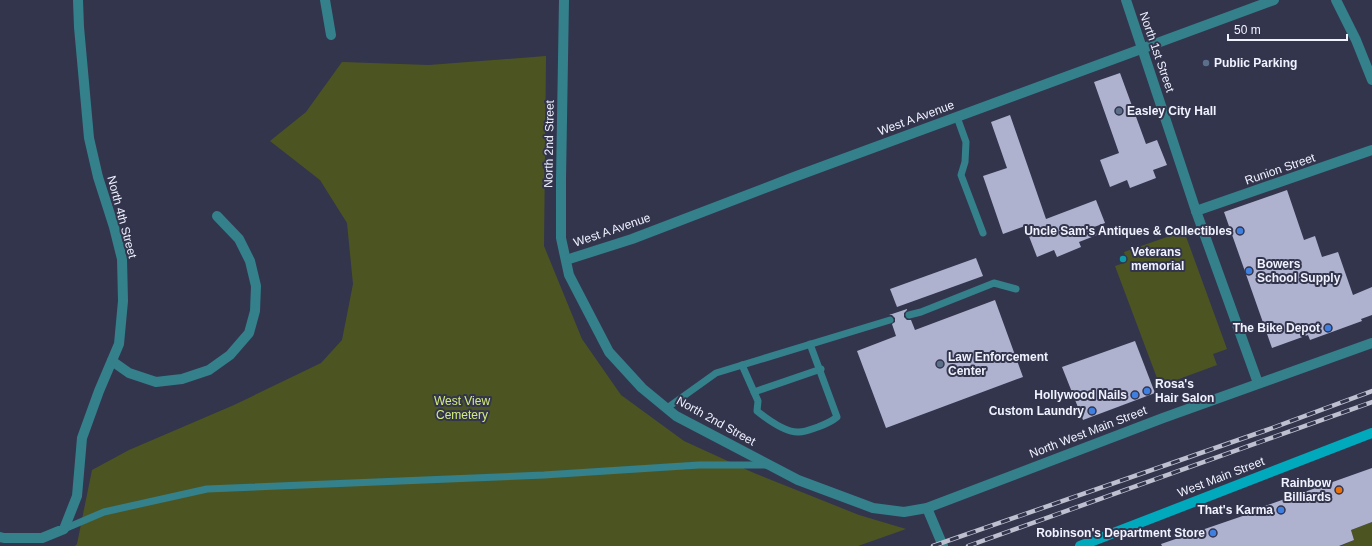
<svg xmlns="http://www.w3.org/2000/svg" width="1372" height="546" font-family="Arial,sans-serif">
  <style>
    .green { fill: #4c5522 }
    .building { fill: #aeb2cf }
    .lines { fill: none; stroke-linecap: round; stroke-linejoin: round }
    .service { stroke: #34818c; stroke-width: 7 }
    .minor { stroke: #34818c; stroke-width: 10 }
    .tertiary { stroke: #34818c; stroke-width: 10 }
    .secondary { stroke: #01a9bc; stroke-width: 10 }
    .rail-casing { stroke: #bec0d0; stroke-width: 4.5 }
    .rail { stroke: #33354d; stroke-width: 3; stroke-dasharray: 9; stroke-linecap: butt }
    .service-dot { fill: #5c6f8a; stroke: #33354d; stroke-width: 1.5 }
    .shop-dot { fill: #3f7fe0; stroke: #33354d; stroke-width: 1.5 }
    .culture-dot { fill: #0f9aa8; stroke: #33354d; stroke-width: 1.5 }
    .food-dot { fill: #e8710a; stroke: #33354d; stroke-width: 1.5 }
    .labels { text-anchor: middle; stroke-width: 4; stroke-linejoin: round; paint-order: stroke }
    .street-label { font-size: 12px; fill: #f0f2ff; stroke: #33354d }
    .poi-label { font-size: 12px; font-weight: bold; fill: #f0f2ff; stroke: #33354d; text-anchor: end }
    .park-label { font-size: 12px; fill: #d4eb7b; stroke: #33354d }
  </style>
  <rect width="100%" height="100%" fill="#33354d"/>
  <!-- green -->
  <g class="green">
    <polygon points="546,56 544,246 582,339 621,395 684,441 754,473 859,515 906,529 858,546 75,546 77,544 92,470 129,450 234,405 321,363 342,340 353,284 347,223 320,180 270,141 306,112 342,62 429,65"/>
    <polygon points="1184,231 1227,349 1213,354 1217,365 1160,386 1115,266 1127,262 1124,252"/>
    <polygon points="1372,522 1372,546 1341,546 1354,540 1351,530"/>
  </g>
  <!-- building -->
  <g class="building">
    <polygon points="1120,73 1146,144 1157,140 1167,165 1153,170 1156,178 1130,188 1127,180 1110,187 1100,160 1119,153 1094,82"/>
    <polygon points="1010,115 1046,219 1096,200 1105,223 1094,227 1097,235 1079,242 1081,247 1057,257 1054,250 1037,257 1025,226 1003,234 983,176 1007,168 991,122"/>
    <polygon points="1287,190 1304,240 1315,236 1322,257 1338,252 1353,295 1372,287 1372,315 1361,319 1362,321 1310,340 1308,335 1272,348 1224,212"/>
    <polygon points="976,258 983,276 897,307 890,289"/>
    <polygon points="995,300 1023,377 886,428 857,351 896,336 892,324 895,322 895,318 892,315 889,315 907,309 907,310 904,313 904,317 907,320 911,320 915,330"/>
    <polygon points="1135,341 1155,393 1083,420 1062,367"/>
    <polygon points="1372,468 1372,522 1351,530 1354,540 1339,546 1162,546 1161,544 1263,509 1262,507"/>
  </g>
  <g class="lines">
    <!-- service -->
    <g class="service">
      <polyline points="957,117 966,142 965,162 961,175 983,233"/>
      <polyline points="909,315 921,312 994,283 1016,289"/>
      <path d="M742,365L758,401L757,411C767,419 786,433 799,432C805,432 812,429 818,427C826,424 831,422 837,417L810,344"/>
      <polyline points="754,392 821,369"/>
      <polyline points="667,408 716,373 890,320"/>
      <polyline points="64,529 104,512 207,489 544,475 699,465 768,465"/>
    </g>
    <!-- minor -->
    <g class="minor">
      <polyline points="325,0 331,35"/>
      <polyline points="564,0 561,179 561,238 569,275 609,352 642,388 676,416 798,480 873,508 904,512 927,508 1163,418 1372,343"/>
      <polyline points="1126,0 1196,211 1258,383"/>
      <polyline points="1196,211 1372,150"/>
      <polyline points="566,260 632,239 794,177 1274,0"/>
      <polyline points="112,361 129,373 156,382 182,379 209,370 230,355 249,333 255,311 256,286 250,261 239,239 217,216"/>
      <polyline points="927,508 943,546"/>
      <polyline points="0,537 4,538 42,538 64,529 77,496 82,438 99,391 119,344 123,301 122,259 114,227 98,177 89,138 79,27 78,0"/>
    </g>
    <!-- tertiary -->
    <polyline class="tertiary" points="1336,0 1356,40 1372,80"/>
    <!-- secondary -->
    <polyline class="secondary" points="1080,546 1372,433"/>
    <!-- rail casing -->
    <g class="rail-casing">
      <g id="rail">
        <polyline points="933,546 1264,431 1372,391"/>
        <polyline points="968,546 1372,402"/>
      </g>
    </g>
    <!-- rail -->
    <use href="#rail" class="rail"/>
  </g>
  <!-- markers -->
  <g class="service-dot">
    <circle cx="1206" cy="63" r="4"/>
    <circle cx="1119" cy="111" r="4"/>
    <circle cx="940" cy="364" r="4"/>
  </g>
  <g class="shop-dot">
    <circle cx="1240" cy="231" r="4"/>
    <circle cx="1249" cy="271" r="4"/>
    <circle cx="1328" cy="328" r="4"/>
    <circle cx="1147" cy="391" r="4"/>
    <circle cx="1135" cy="395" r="4"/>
    <circle cx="1092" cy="411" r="4"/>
    <circle cx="1281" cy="510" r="4"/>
    <circle cx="1213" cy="533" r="4"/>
  </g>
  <circle class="culture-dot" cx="1123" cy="259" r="4"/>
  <circle class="food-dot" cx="1339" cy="490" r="4"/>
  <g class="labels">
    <!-- street labels -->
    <g class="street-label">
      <text transform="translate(1157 52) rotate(71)" y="4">North 1st Street</text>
      <text transform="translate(916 118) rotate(-20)" y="4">West A Avenue</text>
      <text transform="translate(549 144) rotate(-89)" y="4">North 2nd Street</text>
      <text transform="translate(1280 169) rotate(-19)" y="4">Runion Street</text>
      <text transform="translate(122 217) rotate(75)" y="4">North 4th Street</text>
      <text transform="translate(612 230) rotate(-19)" y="4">West A Avenue</text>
      <text transform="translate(716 421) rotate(29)" y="4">North 2nd Street</text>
      <text transform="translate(1088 432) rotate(-21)" y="4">North West Main Street</text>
      <text transform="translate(1221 477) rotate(-21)" y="4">West Main Street</text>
    </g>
    <!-- poi labels -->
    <g class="poi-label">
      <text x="1214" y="67" text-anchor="start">Public Parking</text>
      <text x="1127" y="115" text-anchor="start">Easley City Hall</text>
      <text x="1232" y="235">Uncle Sam's Antiques &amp; Collectibles</text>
      <text x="1131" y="256" text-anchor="start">Veterans<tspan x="1131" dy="14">memorial</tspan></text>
      <text x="1257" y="268" text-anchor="start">Bowers<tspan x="1257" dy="14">School Supply</tspan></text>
      <text x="1320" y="332">The Bike Depot</text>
      <text x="948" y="361" text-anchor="start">Law Enforcement<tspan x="948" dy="14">Center</tspan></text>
      <text x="1155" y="388" text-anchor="start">Rosa's<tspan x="1155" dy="14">Hair Salon</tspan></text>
      <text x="1127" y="399">Hollywood Nails</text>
      <text x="1084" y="415">Custom Laundry</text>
      <text x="1331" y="487">Rainbow<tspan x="1331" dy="14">Billiards</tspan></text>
      <text x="1273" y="514">That's Karma</text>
      <text x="1205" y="537">Robinson's Department Store</text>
    </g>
    <!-- park labels -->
    <g class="park-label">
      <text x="462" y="405">West View<tspan x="462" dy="14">Cemetery</tspan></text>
    </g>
  </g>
  <!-- scale -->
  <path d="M1228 34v6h119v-6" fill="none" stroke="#f0f2ff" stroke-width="2"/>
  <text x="1234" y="34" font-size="12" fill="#f0f2ff" stroke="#33354d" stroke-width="3" paint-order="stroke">50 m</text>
</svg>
